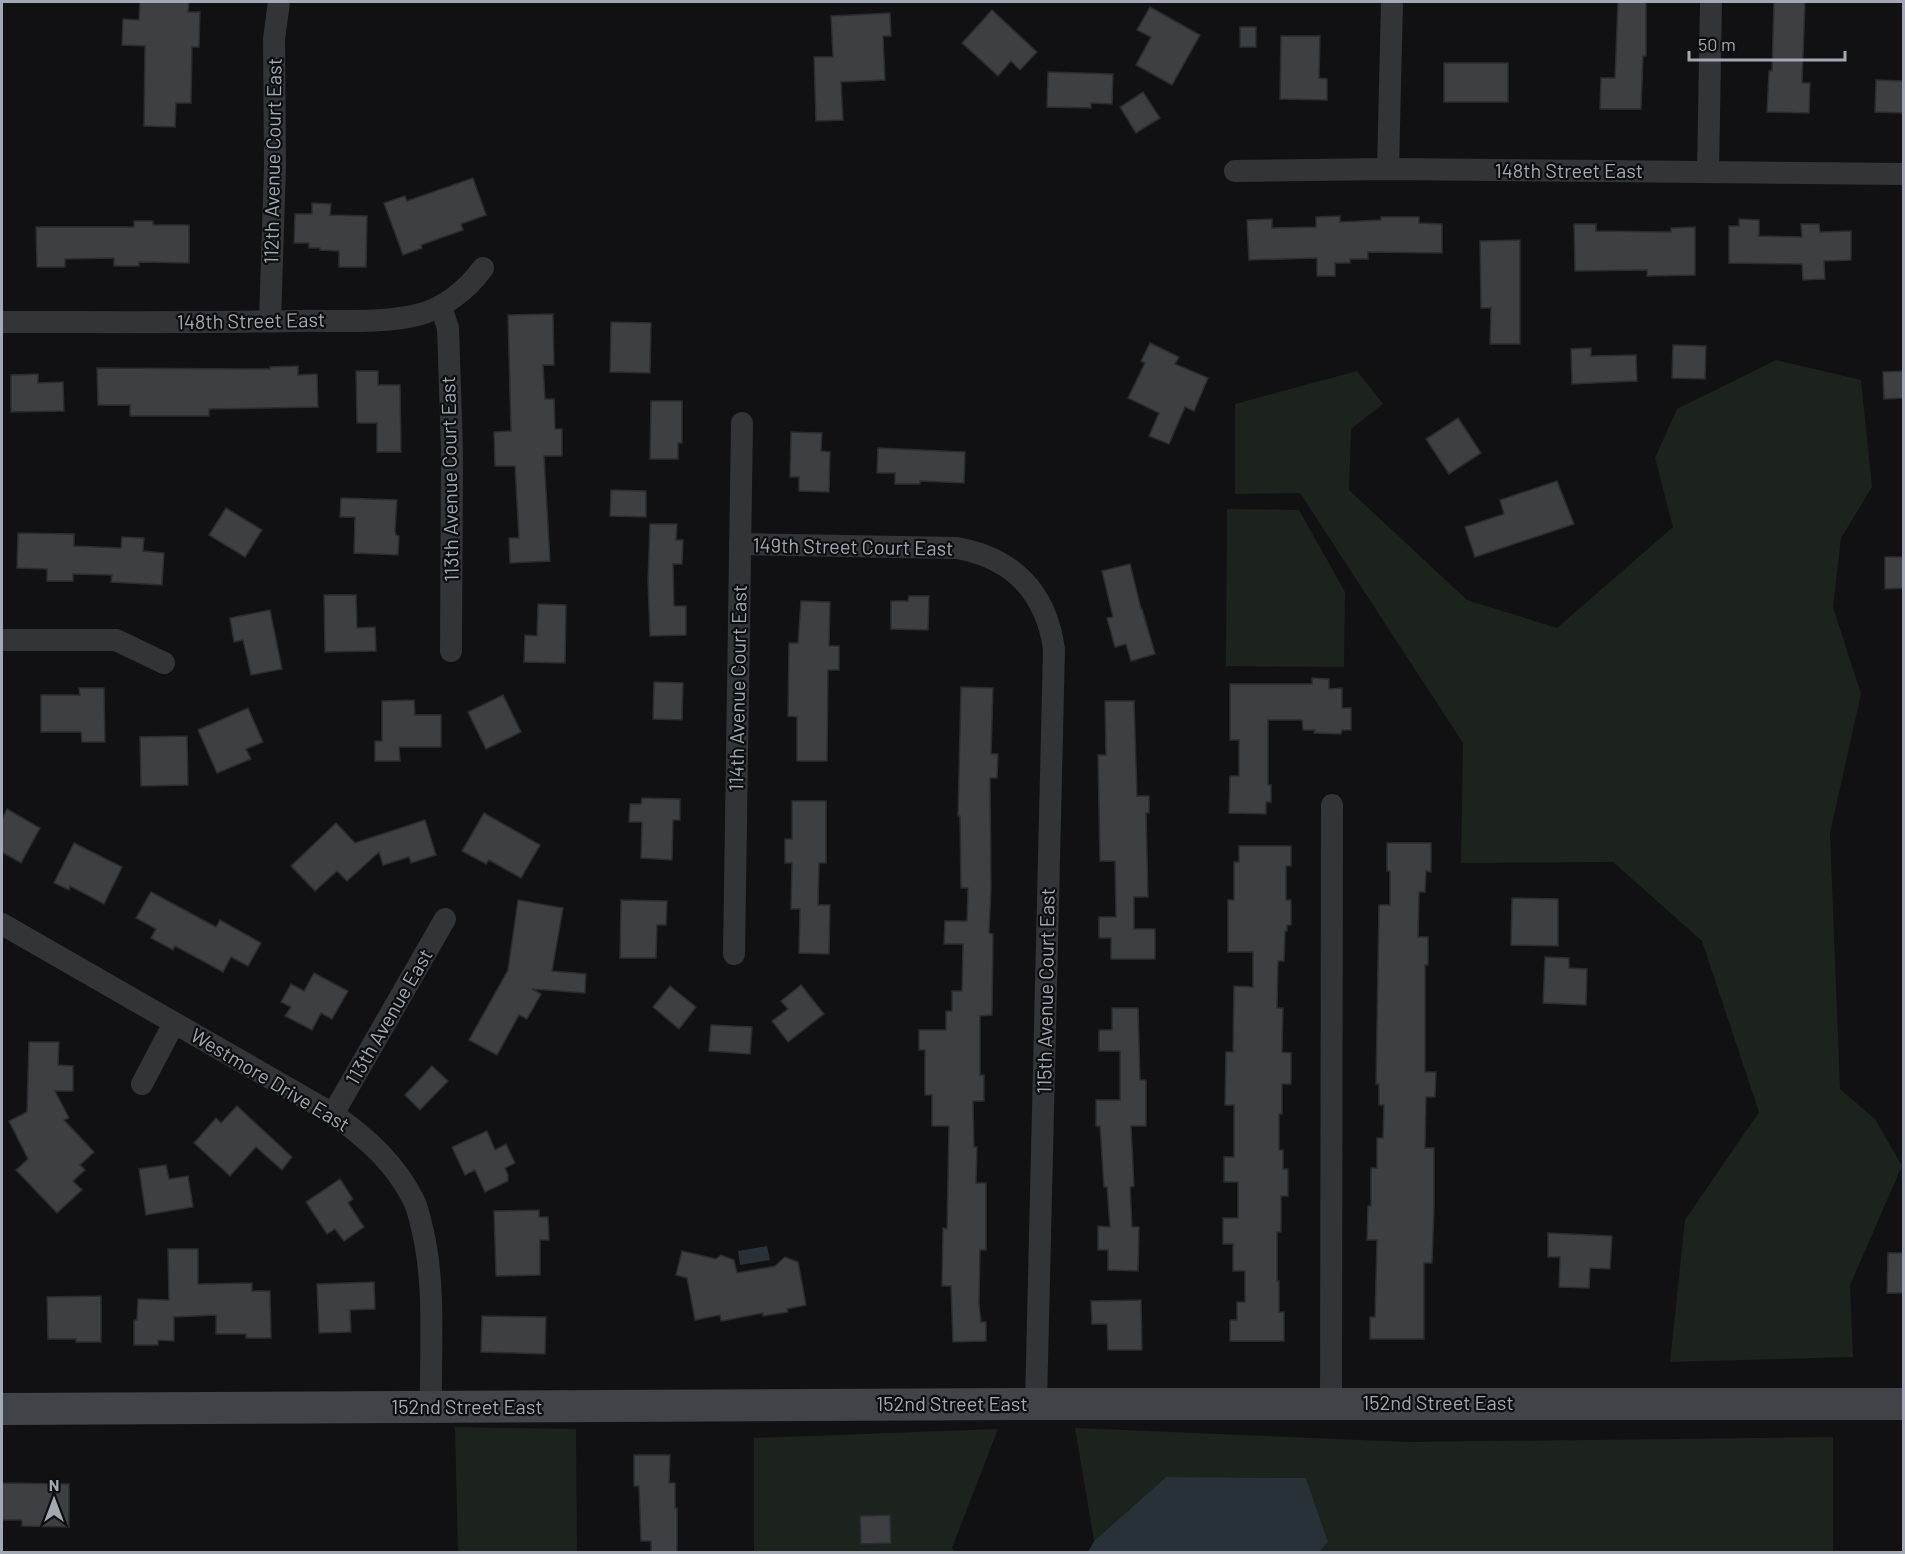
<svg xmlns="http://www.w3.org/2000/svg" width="1905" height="1554" font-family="Barlow,sans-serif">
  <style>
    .green { fill: #1c231c }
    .water { fill: #283137 }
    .building { fill: #3d3f43; stroke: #2b2c2f; stroke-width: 1.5 }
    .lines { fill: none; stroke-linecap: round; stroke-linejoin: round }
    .minor { stroke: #323438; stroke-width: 22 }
    .secondary { stroke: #404348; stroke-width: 32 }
    .labels { text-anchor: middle; stroke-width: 4.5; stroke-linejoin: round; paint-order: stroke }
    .street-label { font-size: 20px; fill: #a2a9b4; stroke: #0c0d0e }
  </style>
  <rect width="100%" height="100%" fill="#111113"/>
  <!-- green -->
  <g class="green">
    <polygon points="1776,360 1861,380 1872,487 1841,538 1833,607 1861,694 1830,833 1840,1089 1875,1119 1902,1166 1850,1285 1853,1357 1670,1362 1685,1220 1759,1112 1702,941 1613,862 1461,863 1463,743 1300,493 1235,494 1235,404 1357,371 1383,404 1351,429 1349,490 1467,600 1557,628 1673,527 1655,458 1677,409"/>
    <polygon points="1227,509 1299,510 1345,592 1344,667 1226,666"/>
    <polygon points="455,1427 576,1429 577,1552 458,1552"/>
    <polygon points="1075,1428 1409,1442 1833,1437 1833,1552 1319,1552 1328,1542 1306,1478 1166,1477 1094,1541"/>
    <polygon points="998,1429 952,1548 954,1552 754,1552 754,1438"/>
  </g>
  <!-- water -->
  <g class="water">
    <polygon points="767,1246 770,1260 740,1265 738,1251"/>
    <polygon points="1166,1477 1306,1478 1328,1542 1319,1552 1088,1552 1094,1541"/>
  </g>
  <!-- building -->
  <g class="building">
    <polygon points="140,2 189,2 188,12 200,12 199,47 192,47 191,103 176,103 175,127 144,126 145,46 122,45 123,19 139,20"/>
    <polygon points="1618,2 1646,2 1646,56 1643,56 1641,109 1600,109 1601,78 1615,78"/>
    <polygon points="1774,2 1805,2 1802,83 1810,83 1809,113 1767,112 1769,71 1772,71"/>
    <polygon points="1150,7 1200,35 1172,85 1136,65 1151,37 1137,30"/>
    <polygon points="992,10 1037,52 1020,70 1011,61 998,76 962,43"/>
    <polygon points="890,13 891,36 883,36 885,80 841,82 843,120 816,121 814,57 833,57 831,16"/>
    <rect x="1240" y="27" width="16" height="20"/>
    <polygon points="1281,36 1320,36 1319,78 1327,79 1327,100 1280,99"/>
    <rect x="1444" y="63" width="64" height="39"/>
    <polygon points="1048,72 1113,74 1112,104 1091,103 1091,108 1047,107"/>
    <polygon points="1876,80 1904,81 1904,113 1875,112"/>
    <polygon points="1143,92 1160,118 1136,133 1120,107"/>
    <polygon points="473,178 486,215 461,224 463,230 421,245 422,248 403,255 384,203 405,196 407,201"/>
    <polygon points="312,203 331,204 330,215 367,216 366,267 339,267 339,251 320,250 320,248 309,248 309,243 294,243 295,214 312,214"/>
    <polygon points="1340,216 1340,222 1381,220 1381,217 1419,217 1419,223 1442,224 1442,253 1368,252 1368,259 1350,259 1350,263 1335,263 1335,276 1317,276 1317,258 1249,260 1247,220 1272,219 1272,228 1316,227 1316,217"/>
    <polygon points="1739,219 1759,220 1759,236 1802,237 1801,224 1819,224 1820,232 1851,231 1851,260 1824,261 1825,279 1803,280 1802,264 1729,263 1729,226 1739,226"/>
    <polygon points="134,221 153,221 153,225 189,225 189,263 139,262 139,266 114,266 114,258 65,259 65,267 37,267 36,227 134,227"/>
    <polygon points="1574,224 1596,224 1596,231 1671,232 1671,228 1695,227 1695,275 1647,276 1647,270 1575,271"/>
    <polygon points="1520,240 1520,344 1490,344 1491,308 1481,308 1480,241"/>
    <polygon points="553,314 554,365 543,365 545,399 554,399 555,429 562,429 562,456 544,456 550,561 510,563 509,538 519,538 515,466 495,466 494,432 511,431 508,315"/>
    <polygon points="611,322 651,323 650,373 610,372"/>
    <polygon points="1150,343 1179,357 1175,364 1208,378 1194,411 1185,407 1169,444 1149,436 1159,413 1128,398 1145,363 1141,361"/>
    <polygon points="1673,345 1706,346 1705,379 1672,378"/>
    <polygon points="1591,348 1591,356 1636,355 1637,381 1572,384 1571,349"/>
    <polygon points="298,366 298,375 317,374 318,407 209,409 209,416 130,416 130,405 98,405 97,368 270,369 270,367"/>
    <polygon points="356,371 378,371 378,385 400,385 401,452 377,452 377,423 357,423"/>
    <polygon points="1904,371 1904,398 1884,399 1883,372"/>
    <polygon points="38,374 38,383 63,382 64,411 11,412 11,375"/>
    <polygon points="651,401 682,401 682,443 678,443 678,459 650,459"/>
    <polygon points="1458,418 1481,453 1449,474 1426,439"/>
    <polygon points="791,432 822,433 821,451 830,452 829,492 799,491 799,477 790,477"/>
    <polygon points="878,448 965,452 964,483 920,481 920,484 895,484 895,473 877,473"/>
    <polygon points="1557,481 1574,524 1475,557 1465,527 1504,514 1500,500"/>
    <polygon points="611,490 646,491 646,517 610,516"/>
    <polygon points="341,498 397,500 395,530 396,535 399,536 398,555 354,553 355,517 340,517"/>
    <polygon points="226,508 262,530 245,557 209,535"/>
    <polygon points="650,524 677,524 676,540 683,540 682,564 673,564 674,606 686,606 686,635 650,636 648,581"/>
    <polygon points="18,533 74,534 74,546 121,548 122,537 144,538 143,551 164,553 162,585 111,582 112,575 73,574 73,581 47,581 47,569 17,568"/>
    <polygon points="1885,557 1904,557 1904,588 1885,589"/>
    <polygon points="1130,564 1141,609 1142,609 1155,654 1131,661 1126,644 1115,647 1107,618 1113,617 1102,571"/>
    <polygon points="324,595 356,595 357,628 375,627 376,651 325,652"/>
    <polygon points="909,596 929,596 928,630 891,629 891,601 908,601"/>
    <polygon points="801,601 830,602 829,646 839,646 839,670 828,670 827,761 797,761 797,717 788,716 789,643 798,643"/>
    <polygon points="538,604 566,605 565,663 524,662 525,635 537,636"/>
    <polygon points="270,610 282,669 251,675 243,640 234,642 230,618"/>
    <polygon points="1312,678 1329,679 1329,689 1342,688 1342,708 1351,708 1351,730 1342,730 1341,734 1314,733 1315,730 1303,730 1302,720 1268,720 1268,785 1271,785 1271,802 1266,802 1266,814 1229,813 1230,776 1239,776 1239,740 1230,740 1230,684 1312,684"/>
    <polygon points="654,682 683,683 682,720 653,719"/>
    <polygon points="961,687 993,688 991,754 998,754 997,778 990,778 991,888 989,933 993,934 992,1015 980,1016 980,1075 984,1075 984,1101 973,1101 974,1147 977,1147 976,1183 986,1183 986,1250 980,1250 979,1304 981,1322 986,1322 986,1341 953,1342 951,1286 942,1286 943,1228 947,1229 949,1126 932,1126 932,1095 925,1095 925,1050 919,1050 919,1030 946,1030 946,1011 952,1011 952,991 962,991 963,944 944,944 945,921 967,921 968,888 961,888 960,816 958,816"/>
    <polygon points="79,688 104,688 105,742 82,742 81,732 41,732 41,695 80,695"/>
    <polygon points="503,695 521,732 486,749 468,712"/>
    <polygon points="414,700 415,715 441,715 441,747 399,747 400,761 375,761 375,741 382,741 382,701"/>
    <polygon points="1105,701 1134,701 1137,796 1149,796 1149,813 1146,813 1148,897 1134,897 1134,929 1155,929 1155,959 1111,959 1111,938 1099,938 1099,917 1116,917 1115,861 1100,861 1098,755 1106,755"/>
    <polygon points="248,708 263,742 246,749 251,759 217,773 198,730"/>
    <polygon points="187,736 188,785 141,786 140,737"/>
    <polygon points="642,798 680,799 680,820 673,820 672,860 641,858 642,822 629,822 630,804 641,804"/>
    <polygon points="792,801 826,801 826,863 819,863 818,905 830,905 829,954 799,953 800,909 791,909 792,863 785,863 785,839 792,839"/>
    <polygon points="7,809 40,828 21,863 2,852 2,819"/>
    <polygon points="484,813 540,845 521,878 489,860 486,864 462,851"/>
    <polygon points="425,820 436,855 411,863 409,857 383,865 379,852 347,881 337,871 315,891 291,866 336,823 355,843"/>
    <polygon points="74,843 122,867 104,904 70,886 69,890 54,883"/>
    <polygon points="1387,843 1431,843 1431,872 1426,871 1425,892 1419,892 1418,937 1428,937 1428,965 1425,965 1425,1072 1436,1072 1435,1097 1426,1097 1425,1148 1434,1148 1434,1208 1432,1263 1424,1263 1424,1339 1370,1339 1370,1317 1375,1317 1377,1240 1367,1240 1368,1206 1371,1206 1371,1168 1377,1168 1377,1138 1383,1138 1384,1105 1379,1105 1379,1084 1376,1084 1379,905 1390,905 1390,871 1387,871"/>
    <polygon points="1239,846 1291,846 1291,866 1286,866 1286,900 1291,900 1291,925 1287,925 1287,931 1285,931 1284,961 1278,961 1277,1008 1283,1008 1282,1052 1291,1053 1291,1084 1282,1084 1282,1114 1279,1114 1279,1150 1283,1150 1283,1169 1288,1169 1288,1196 1281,1196 1281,1232 1277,1232 1277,1281 1279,1281 1279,1312 1284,1312 1284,1341 1230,1341 1230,1320 1237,1320 1237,1302 1245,1302 1245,1271 1233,1271 1233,1244 1223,1244 1223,1218 1238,1218 1238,1182 1224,1182 1224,1157 1234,1157 1234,1105 1225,1105 1226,1052 1233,1052 1234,986 1253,987 1253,952 1228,952 1228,900 1234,900 1234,862 1239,862"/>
    <polygon points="151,892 216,927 220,920 261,943 248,966 231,957 223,972 175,946 173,950 151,938 156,929 136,918"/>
    <polygon points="1512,898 1558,899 1558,946 1511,945"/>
    <polygon points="518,900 563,908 552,971 586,974 585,993 532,989 541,994 527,1019 519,1015 497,1055 469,1040 508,970"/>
    <polygon points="621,900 667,901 666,925 657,925 656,958 620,958"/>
    <polygon points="1545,957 1569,958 1569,968 1587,969 1586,1005 1543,1003"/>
    <polygon points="314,973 348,991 332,1019 321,1013 312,1030 285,1016 291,1007 281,1002 291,984 304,991"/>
    <polygon points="801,985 824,1014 788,1042 772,1021 788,1009 781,1001"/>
    <polygon points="670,986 696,1007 679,1029 653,1007"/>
    <polygon points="1112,1008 1138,1008 1140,1080 1146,1080 1146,1126 1131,1126 1134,1186 1130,1187 1132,1227 1139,1227 1138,1271 1108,1270 1108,1250 1098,1250 1098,1226 1110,1227 1107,1187 1104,1187 1100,1126 1096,1126 1096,1100 1120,1100 1120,1051 1099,1051 1099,1030 1112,1030"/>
    <polygon points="711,1025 752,1027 750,1054 709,1051"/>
    <polygon points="29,1042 59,1042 58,1065 73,1066 73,1091 55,1091 69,1118 64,1120 94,1152 80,1165 85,1170 73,1181 82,1190 57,1213 16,1170 28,1159 9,1121 27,1112"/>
    <polygon points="432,1066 448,1081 420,1110 405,1095"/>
    <polygon points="237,1106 292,1157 282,1170 256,1147 230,1176 194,1143 216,1118 221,1123"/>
    <polygon points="487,1131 495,1150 506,1144 515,1163 505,1168 508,1175 508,1181 485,1192 475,1170 465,1175 452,1147"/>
    <polygon points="166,1165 169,1179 188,1176 193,1207 146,1215 139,1169"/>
    <polygon points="340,1179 353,1199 348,1203 364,1227 344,1241 335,1229 327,1234 306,1202"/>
    <polygon points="539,1210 539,1217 548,1217 549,1240 540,1240 540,1275 496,1276 494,1211"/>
    <polygon points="1548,1233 1612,1236 1610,1269 1590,1268 1589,1288 1559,1287 1560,1257 1548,1257"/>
    <polygon points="168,1249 198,1249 198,1284 252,1283 252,1291 270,1291 271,1338 246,1338 246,1334 216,1334 216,1315 174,1317 174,1341 158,1340 158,1345 134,1345 134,1320 137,1320 138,1299 169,1300"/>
    <polygon points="682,1251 716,1259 721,1255 734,1260 737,1273 775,1266 785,1257 798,1262 806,1305 787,1309 788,1312 763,1316 763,1313 721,1321 720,1315 695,1320 687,1278 676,1275"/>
    <polygon points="1888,1253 1904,1253 1904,1293 1887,1293"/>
    <polygon points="374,1282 375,1309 350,1310 351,1332 319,1333 317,1284"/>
    <polygon points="101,1296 101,1342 76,1342 76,1339 48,1339 47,1297"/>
    <polygon points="1141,1300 1142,1350 1108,1350 1107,1324 1092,1324 1091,1301"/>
    <polygon points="482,1316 546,1317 545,1354 481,1352"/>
    <polygon points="634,1455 670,1455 669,1483 675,1483 675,1508 677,1508 677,1552 651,1552 651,1541 641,1541 639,1486 634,1486"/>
    <polygon points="2,1483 69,1484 69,1527 22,1526 22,1520 2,1520"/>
    <polygon points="890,1515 891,1543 861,1544 860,1516"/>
  </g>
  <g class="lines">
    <!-- minor -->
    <g class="minor">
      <polyline points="1388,169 1392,2"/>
      <polyline points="1235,171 1388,169 1904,174"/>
      <polyline points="1708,172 1711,2"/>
      <polyline points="441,307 448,328 452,449 451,651"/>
      <polyline points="270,321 275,166 274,39 279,2"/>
      <path d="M2,322C99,322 197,323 294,321C333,320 381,324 417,315C443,309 467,290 483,268"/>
      <path d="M740,544L957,548C1013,558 1046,592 1054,649L1036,1404"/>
      <polyline points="2,640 116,640 164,663"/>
      <path d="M2,924L333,1114C367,1138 396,1164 414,1201C418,1209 420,1219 422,1228C436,1284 430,1349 431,1407"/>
      <polyline points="734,954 742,423"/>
      <polyline points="142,1084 174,1023"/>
      <polyline points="333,1114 445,919"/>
      <polyline points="1331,1403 1332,805"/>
    </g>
    <!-- secondary -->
    <polyline class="secondary" points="2,1409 1036,1404 1904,1404"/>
  </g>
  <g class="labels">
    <!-- street labels -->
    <g class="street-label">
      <text transform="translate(273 161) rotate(-89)" y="7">112th Avenue Court East</text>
      <text x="1569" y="178">148th Street East</text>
      <text transform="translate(251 321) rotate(-1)" y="7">148th Street East</text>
      <text transform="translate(450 479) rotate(-91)" y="7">113th Avenue Court East</text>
      <text transform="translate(853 547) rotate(1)" y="7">149th Street Court East</text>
      <text transform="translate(738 688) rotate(-89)" y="7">114th Avenue Court East</text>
      <text transform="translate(1046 991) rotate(-89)" y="7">115th Avenue Court East</text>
      <text transform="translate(389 1017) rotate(-60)" y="7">113th Avenue East</text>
      <text transform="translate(270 1080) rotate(31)" y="7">Westmore Drive East</text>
      <text x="1438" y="1410">152nd Street East</text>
      <text x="952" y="1411">152nd Street East</text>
      <text x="467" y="1414">152nd Street East</text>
    </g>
  </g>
  <!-- border -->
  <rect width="1905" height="1554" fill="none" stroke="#a2a9b4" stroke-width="6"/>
  <!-- north arrow -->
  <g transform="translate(54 1500)" stroke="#0c0d0e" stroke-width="4.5" paint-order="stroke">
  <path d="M0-4.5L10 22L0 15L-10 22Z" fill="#a2a9b4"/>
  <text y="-9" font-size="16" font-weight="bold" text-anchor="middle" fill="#a2a9b4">N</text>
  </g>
  <!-- scale -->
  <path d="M1689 51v9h156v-9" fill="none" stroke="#a2a9b4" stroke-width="3"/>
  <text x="1698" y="51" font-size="18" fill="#a2a9b4" stroke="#0c0d0e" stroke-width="4.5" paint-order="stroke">50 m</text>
</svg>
